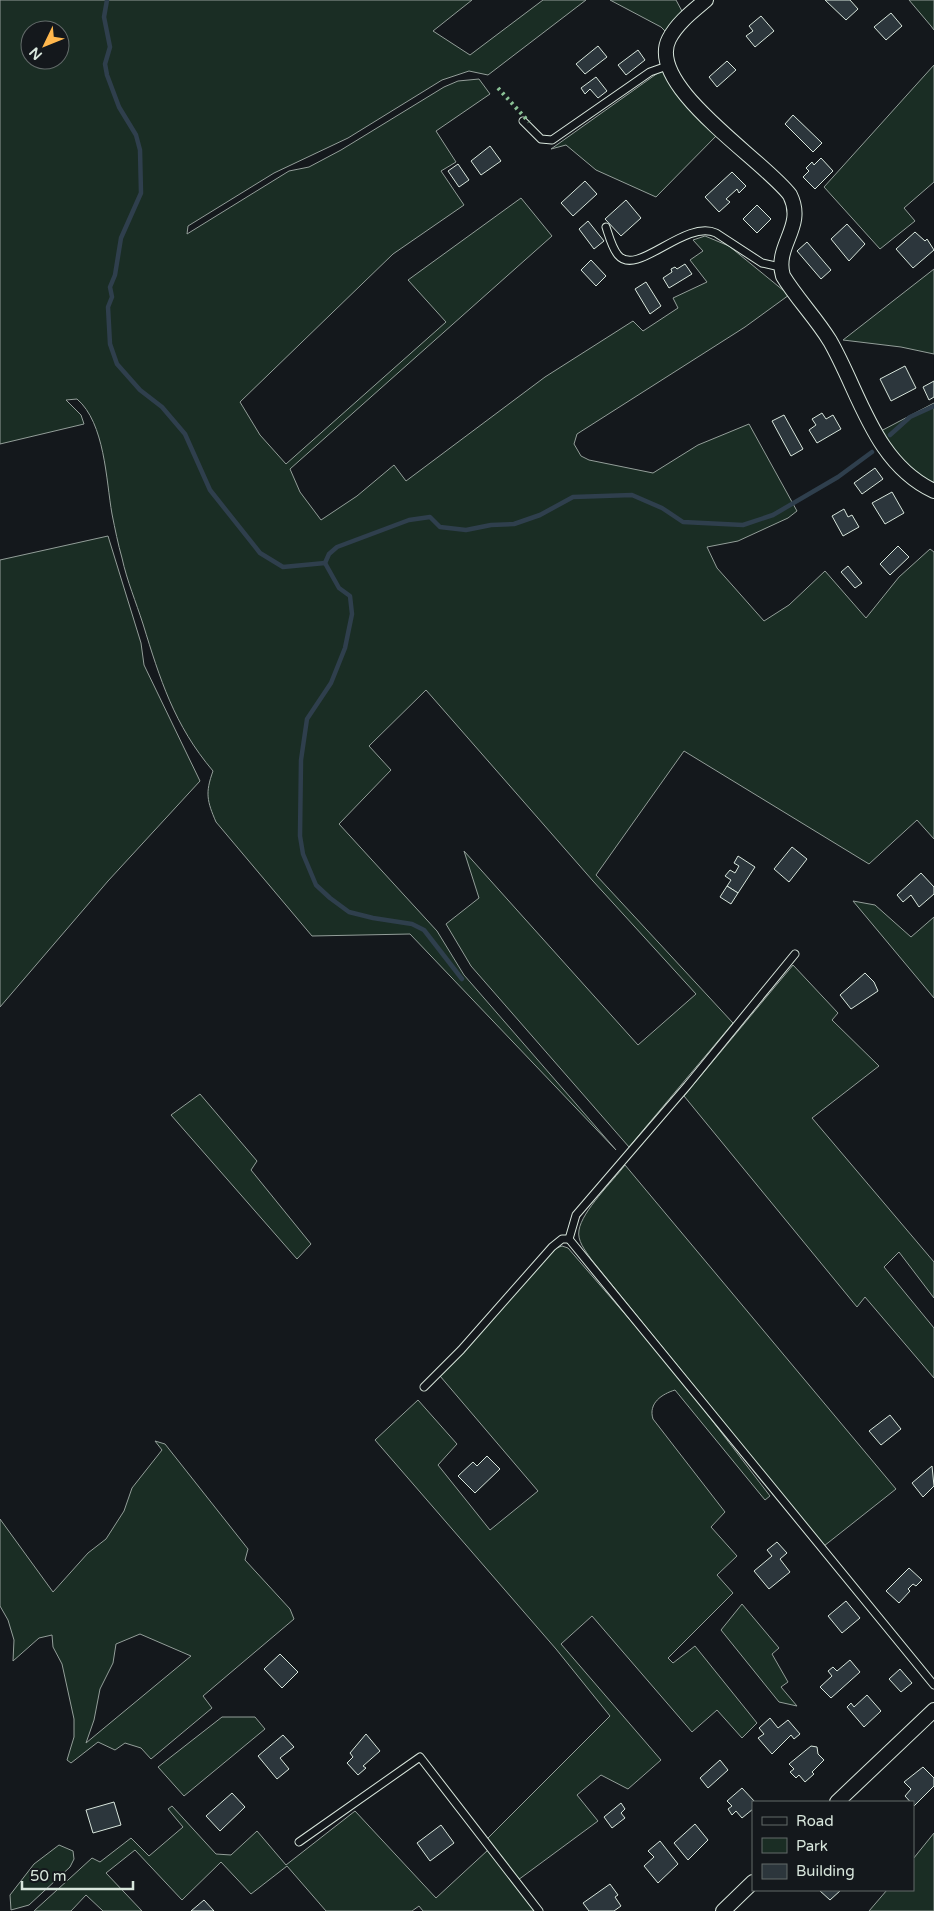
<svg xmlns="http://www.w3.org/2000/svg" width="934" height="1911" font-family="'Varela Round',sans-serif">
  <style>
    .green { fill: #1a2d24; stroke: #939e99; fill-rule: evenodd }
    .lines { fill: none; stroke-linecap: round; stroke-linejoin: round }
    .stream { stroke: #2f3f4d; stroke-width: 4.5 }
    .building { fill: #2c363c; stroke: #d8e6dc }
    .lane-casing { stroke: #d8e6dc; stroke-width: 9 }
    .street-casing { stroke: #d8e6dc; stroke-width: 16 }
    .lane { stroke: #14181c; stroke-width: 7 }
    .street { stroke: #14181c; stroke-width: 14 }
    .hedge { stroke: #8ac095; stroke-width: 4; stroke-dasharray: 2.5 4; stroke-linecap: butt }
  </style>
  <rect width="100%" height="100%" fill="#14181c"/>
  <!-- green -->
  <g class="green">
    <path d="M0,0H472L433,31L470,55L543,0H586L488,75L469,71L442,80L348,138L274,173L188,226L187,234L289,171L309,167L341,150L444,87L458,81L479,79L490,94L436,131L456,162L441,171L464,205L393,254L240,402L260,435L286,464L446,322L408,280L521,198L552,236L290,469L300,492L321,520L357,496L394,465L406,481L545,377L633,321L643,331L678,308L673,298L707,282L690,260L703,251L693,240L705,236L729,246L789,295L745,327L577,434L574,444L581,456L589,460L653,473L698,445L749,424L797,511L788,518L738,541L707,547L717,568L764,621L789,605L825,571L866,618L899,577L930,549L934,552V839L917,820L869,864L684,751L596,875L733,1023L629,1147L471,966L446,924L479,898L464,851L638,1045L696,994L593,881L426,690L369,746L391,770L339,824L437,931L464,975L616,1150L410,934L312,936L216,822C207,801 205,793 213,771C174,725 160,679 143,624C136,602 127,581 122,558C118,544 115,529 112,514C106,480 105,423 77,399L66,400L81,415L84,424L0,444ZM30,30H60V60H30Z"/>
    <polygon points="610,0 676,0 683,13 668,34 661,27"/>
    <polygon points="909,0 934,0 934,30 931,26"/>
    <polygon points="934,65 934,182 904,208 915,221 880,249 824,187"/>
    <polygon points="662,70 674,89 718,134 656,197 596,170 566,145 551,149"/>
    <polygon points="934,269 934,354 901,347 843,340"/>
    <polygon points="934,403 934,487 910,472 879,432"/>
    <polygon points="108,536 141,643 144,665 200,781 108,881 0,1007 0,560"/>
    <polygon points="853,901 875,905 911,937 934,917 934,998"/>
    <polygon points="793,965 838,1013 832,1020 879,1066 812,1118 934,1262 934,1298 899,1252 884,1267 934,1328 934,1378 865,1297 857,1307 684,1096"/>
    <polygon points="200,1094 257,1161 251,1170 311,1244 297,1259 171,1115"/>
    <path d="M625,1165L896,1489L824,1546L591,1259C585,1250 577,1241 579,1230C582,1211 613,1181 625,1165Z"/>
    <path d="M562,1246L568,1248L675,1372L770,1496L765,1500L675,1390C662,1394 648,1403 653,1419L725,1512L711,1527L737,1556L717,1575L733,1593L668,1658L673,1663L695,1646L757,1723L742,1738L717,1710L692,1732L592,1616L561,1644L661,1760L628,1789L601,1775L577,1795L598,1821L518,1880L487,1839L610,1716L556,1649L375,1440L418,1400L457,1444L438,1465L490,1530L538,1491L440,1376L554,1249Z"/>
    <path d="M155,1441L165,1444L248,1549L245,1560L290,1609L294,1619L203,1696L212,1708L151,1759L141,1748L125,1743L115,1750L98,1742L71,1763L67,1760L74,1737V1719L62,1664L53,1647L52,1635L39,1638L13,1661L14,1640L8,1620L0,1606V1519L53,1592L88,1553L106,1539L124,1511L132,1488L162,1450ZM140,1634L191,1656L86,1743L94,1720L100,1689L113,1663L116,1644Z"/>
    <polygon points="742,1604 779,1648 772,1654 788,1682 781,1687 797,1706 779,1702 721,1630"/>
    <polygon points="222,1717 255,1717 265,1729 184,1796 158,1767"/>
    <polygon points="172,1806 216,1854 231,1855 257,1831 286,1865 355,1811 436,1898 488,1850 535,1911 423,1911 419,1906 412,1911 326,1911 287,1866 251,1894 221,1862 182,1900 135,1850 106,1873 142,1911 103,1911 86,1895 71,1911 34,1911 92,1858 100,1862 131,1838 149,1856 183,1827 168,1809"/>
    <polygon points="934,1833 934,1911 869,1911 887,1890 913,1890 913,1859"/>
    <polygon points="59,1845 73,1851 74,1859 70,1867 29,1905 11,1910 10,1895 34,1864"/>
  </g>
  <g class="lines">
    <!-- stream -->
    <g class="stream">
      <polyline points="107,0 104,17 110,47 105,64 107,75 119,107 136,135 140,150 141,193 121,238 115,275 110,287 112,297 108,307 110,344 117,364 140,390 162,407 185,434 210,490 260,553 283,567 325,563 339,588 350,596 352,614 345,648 331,683 307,719 301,760 300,836 303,854 316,885 330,898 349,912 373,918 412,924 424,930 462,979"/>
      <polyline points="890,435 910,417 934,406"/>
      <polyline points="325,563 329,554 337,547 409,520 430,517 440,527 466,530 491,525 514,524 540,515 573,497 632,495 662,508 683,522 743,525 773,515 838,477 872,452"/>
    </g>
  </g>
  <!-- building -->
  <g class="building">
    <polygon points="825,0 850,0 858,9 846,20"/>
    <polygon points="891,13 902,26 886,40 874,27"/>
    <polygon points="761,16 774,31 755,47 746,36 753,31 749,26"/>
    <polygon points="598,46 607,57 585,74 576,64"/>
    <polygon points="638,50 645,60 626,75 618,65"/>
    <polygon points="727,61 736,70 717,87 709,77"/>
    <polygon points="596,77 607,91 598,98 590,89 585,94 581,88"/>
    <polygon points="793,115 822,143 813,152 785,124"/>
    <polygon points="490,146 501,161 481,175 471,161"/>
    <polygon points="821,158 833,171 815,189 803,177 809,171 806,168 812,162 814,165"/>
    <polygon points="458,164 469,180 459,187 448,171"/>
    <polygon points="732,172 746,186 739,193 737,189 726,199 730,202 719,212 705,197"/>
    <polygon points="585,181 597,194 573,216 561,203"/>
    <polygon points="626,200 641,218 621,236 605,219"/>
    <polygon points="757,205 771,219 757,233 743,219"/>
    <polygon points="588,221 604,241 594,249 579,229"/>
    <polygon points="847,224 865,244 849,261 831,239"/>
    <polygon points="915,232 925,241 927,239 934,250 913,268 896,249"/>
    <polygon points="807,242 831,270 821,279 797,251"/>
    <polygon points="591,260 606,276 596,286 581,270"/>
    <polygon points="685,264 692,274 669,288 663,278 672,272 671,269 675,267 677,269"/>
    <polygon points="646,282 661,306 650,314 635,289"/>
    <polygon points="905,366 916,388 891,401 880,379"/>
    <polygon points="934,381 934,397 929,400 923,387"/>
    <polygon points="822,413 826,419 833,415 841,429 817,443 809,430 816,425 812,419"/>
    <polygon points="784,415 803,449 791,456 772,421"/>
    <polygon points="875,468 883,479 862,494 854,483"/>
    <polygon points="892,492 904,513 885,524 872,503"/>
    <polygon points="844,509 848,517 852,515 859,527 843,536 832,516"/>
    <polygon points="898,546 909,557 890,575 880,564"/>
    <polygon points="848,566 862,583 855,588 841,572"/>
    <polygon points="792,847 807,859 789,882 774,869"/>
    <polygon points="738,856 755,867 738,893 727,886 731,880 725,876 730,870 735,873 739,866 734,863"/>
    <polygon points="921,873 934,887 934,894 919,907 911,895 903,902 897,895"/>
    <polygon points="727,886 738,893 731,904 720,897"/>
    <polygon points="865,973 874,982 878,991 851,1009 840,995"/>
    <polygon points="890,1415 901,1429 881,1445 869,1431"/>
    <polygon points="487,1456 500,1469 475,1493 458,1476 473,1462 477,1466"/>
    <polygon points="932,1466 934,1486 923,1497 912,1483"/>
    <polygon points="777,1542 787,1553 780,1559 790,1572 769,1589 754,1571 772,1556 767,1550"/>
    <polygon points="909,1568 922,1580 916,1586 913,1584 908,1589 910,1591 899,1603 886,1591"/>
    <polygon points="846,1601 860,1618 842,1633 828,1616"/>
    <polygon points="280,1654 298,1672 282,1688 264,1669"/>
    <polygon points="850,1660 860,1672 831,1698 820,1687 832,1676 828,1671 833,1667 837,1671"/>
    <polygon points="900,1669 912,1683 901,1692 889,1679"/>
    <polygon points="867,1695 881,1711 864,1727 847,1707 851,1703 854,1707"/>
    <polygon points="770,1718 778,1728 788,1720 800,1734 794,1739 791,1735 772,1754 758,1738 764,1734 759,1728"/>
    <polygon points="366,1734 380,1751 363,1766 366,1768 358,1775 347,1763 353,1757 350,1753"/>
    <polygon points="283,1735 294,1747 280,1758 289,1769 277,1779 258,1756"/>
    <polygon points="811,1746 817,1747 818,1754 824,1760 812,1772 814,1774 805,1782 799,1775 796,1778 790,1772 794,1769 789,1764"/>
    <polygon points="720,1760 728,1770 708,1788 700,1778"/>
    <polygon points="923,1767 934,1778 934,1786 914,1806 905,1796 911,1789 904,1782"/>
    <polygon points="742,1788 755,1802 753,1802 753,1809 742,1818 736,1811 732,1815 728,1809 732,1806 727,1801"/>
    <polygon points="232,1793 245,1807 220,1831 206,1816"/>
    <polygon points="114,1802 121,1825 93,1833 86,1810"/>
    <polygon points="621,1803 625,1809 621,1813 625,1818 612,1828 604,1817"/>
    <polygon points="695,1824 708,1840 688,1860 674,1843"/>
    <polygon points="441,1825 454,1843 430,1861 417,1843"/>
    <polygon points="660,1841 678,1864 658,1883 644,1866 654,1857 648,1851"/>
    <polygon points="610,1884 618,1895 615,1897 621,1906 614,1911 589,1911 583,1903"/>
    <polygon points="819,1890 841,1890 830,1900"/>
    <polygon points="204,1900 214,1911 191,1911"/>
  </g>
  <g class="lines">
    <!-- lane casing -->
    <g class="lane-casing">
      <g id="lane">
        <polyline points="523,121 541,139 552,140 650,72 667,66"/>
        <path d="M606,227C609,236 612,248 618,255C637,278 684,219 716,233L762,263L780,267"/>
        <polyline points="795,954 687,1086 576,1215 569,1239 934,1685"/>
        <polyline points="424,1387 461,1350 552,1247 562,1239 569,1239"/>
        <polyline points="299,1842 420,1757 539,1911"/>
      </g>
    </g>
    <!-- street casing -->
    <g class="street-casing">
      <g id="street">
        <path d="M706,0C693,11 677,23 669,39C645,86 764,160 790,195C806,227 774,245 783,276C797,299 816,318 830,341C860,393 874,463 934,491"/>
        <polyline points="837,1802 934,1710"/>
        <polyline points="723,1911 753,1882"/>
      </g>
    </g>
    <!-- lane -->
    <use href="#lane" class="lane"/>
    <!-- street -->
    <use href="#street" class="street"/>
    <!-- hedge -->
    <polyline class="hedge" points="498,88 529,122"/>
  </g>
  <!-- legend -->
  <rect x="752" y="1801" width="162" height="90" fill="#14181c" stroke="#626a69"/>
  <rect x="762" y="1817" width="25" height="8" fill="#14181c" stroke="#626a69"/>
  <text x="796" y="1826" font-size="15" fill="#d8e6dc">Road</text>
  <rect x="762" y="1838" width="25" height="15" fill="#1a2d24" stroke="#626a69"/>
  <text x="796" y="1851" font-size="15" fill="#d8e6dc">Park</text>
  <rect x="762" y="1864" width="25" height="15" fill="#2c363c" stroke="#626a69"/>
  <text x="796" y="1876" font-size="15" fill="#d8e6dc">Building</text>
  <!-- north arrow -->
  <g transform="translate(45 45) rotate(227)"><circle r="24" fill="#14181c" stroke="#626a69"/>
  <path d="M0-4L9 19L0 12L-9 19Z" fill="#ffb74d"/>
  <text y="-8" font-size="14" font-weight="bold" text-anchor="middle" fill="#d8e6dc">N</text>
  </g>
  <!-- scale -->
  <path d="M22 1881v8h111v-8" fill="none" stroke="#d8e6dc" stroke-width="2.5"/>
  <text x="30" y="1881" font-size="15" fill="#d8e6dc" stroke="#14181c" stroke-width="4" paint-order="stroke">50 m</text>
</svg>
